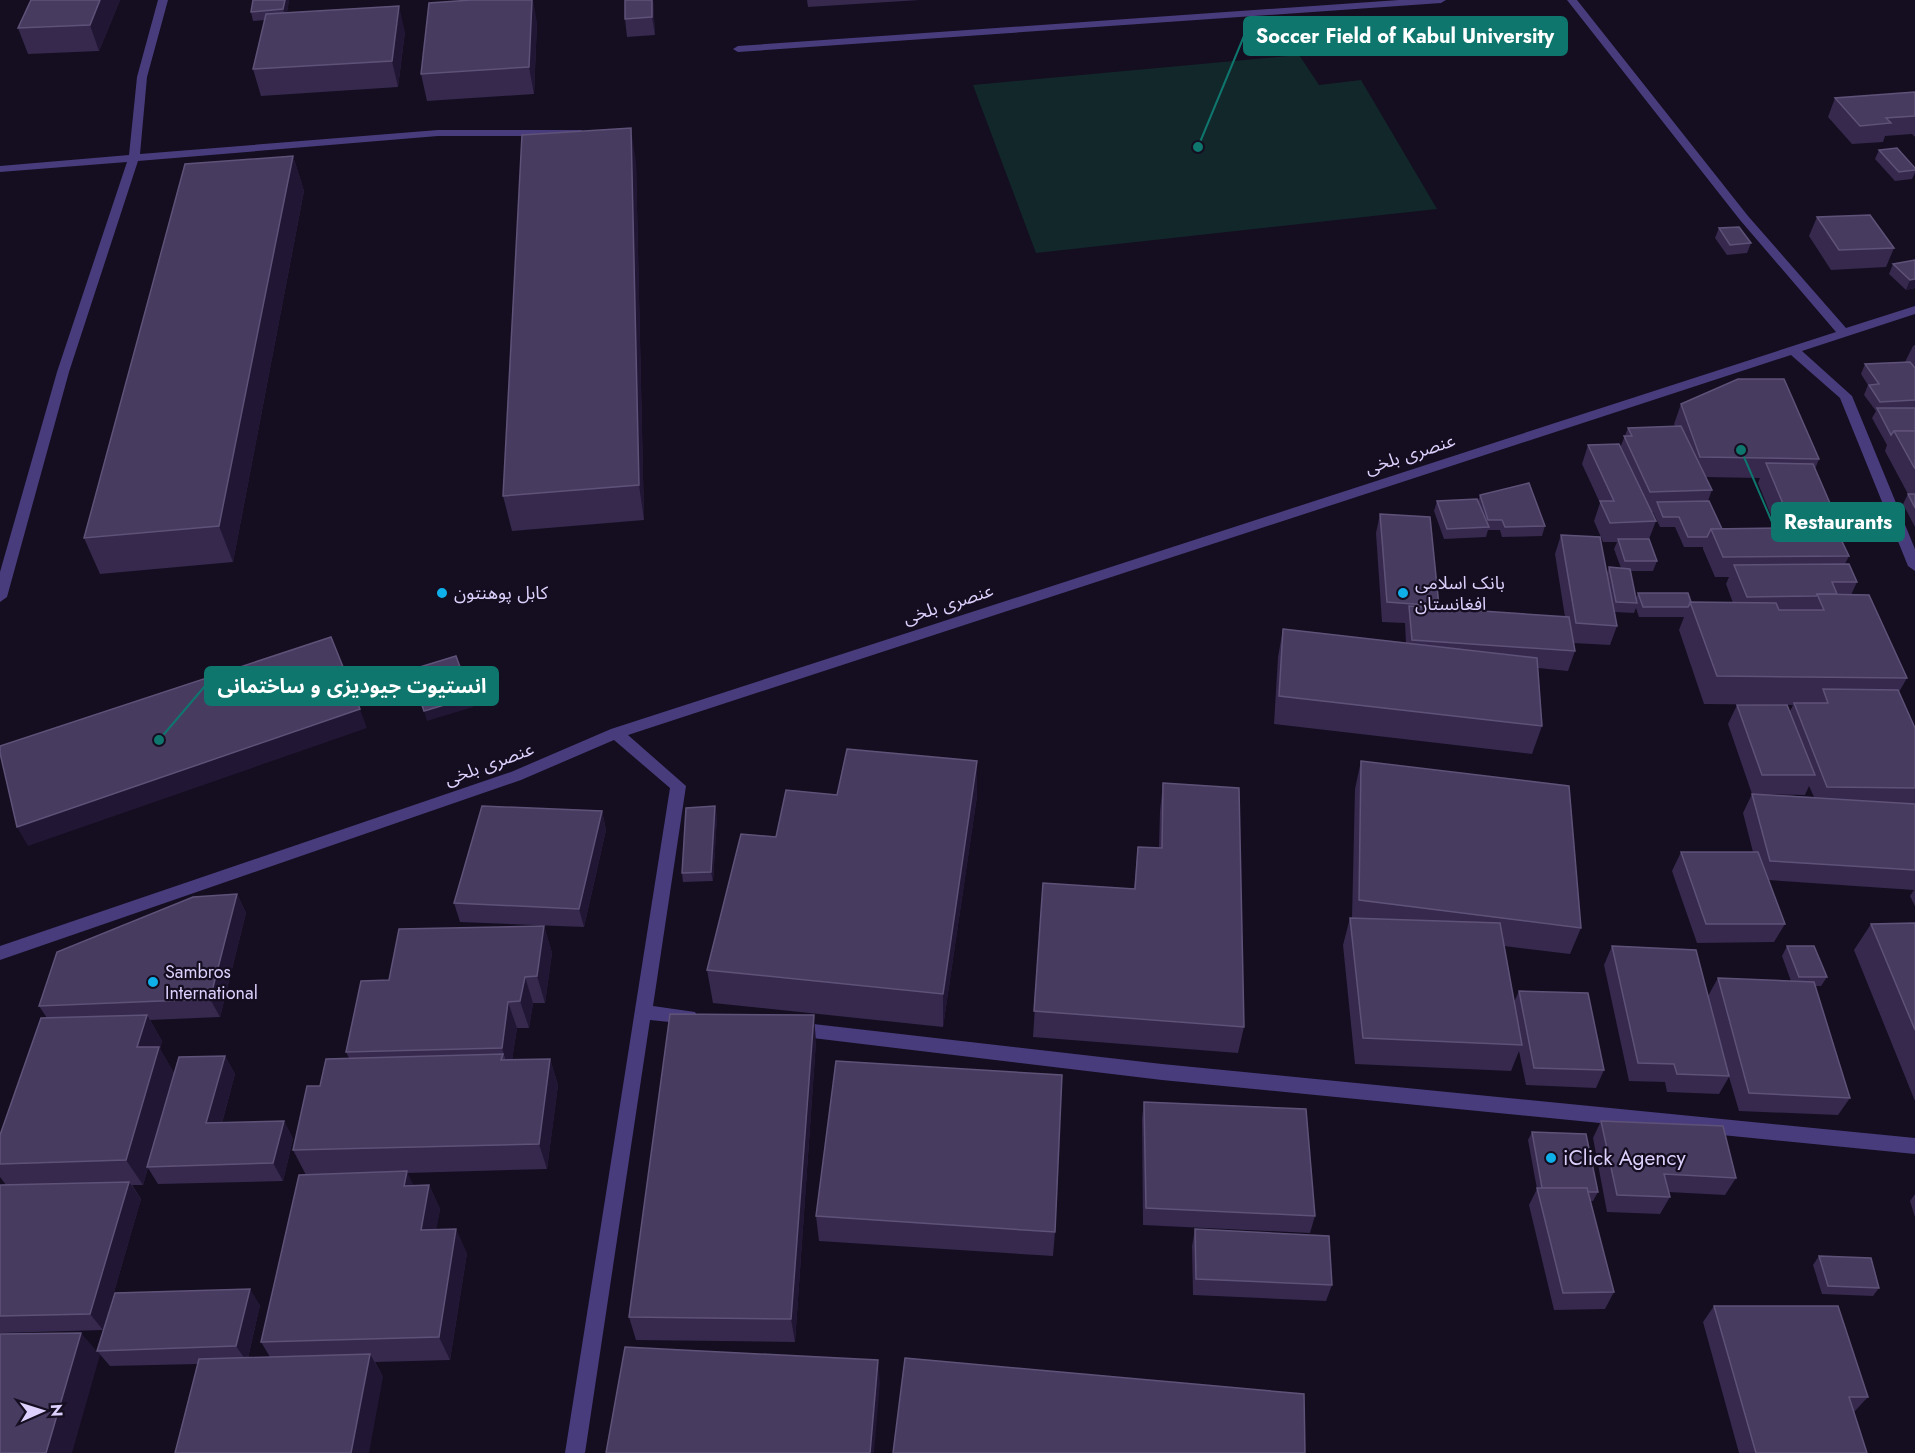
<svg xmlns="http://www.w3.org/2000/svg" width="1915" height="1453" font-family="Jost,'Noto Sans Arabic',sans-serif">
  <style>
    .green { fill: #12272a }
    .lines { fill: none; stroke-linecap: round; stroke-linejoin: round }
    .minor { fill: #493c7c; fill-rule: evenodd }
    .wall { fill: #36294d; fill-rule: evenodd }
    .shaded-wall { fill: #211633 }
    .building { fill: #483b60; stroke: #5f5278; stroke-width: 1.5 }
    .poi-dot { fill: #0fb0ea; stroke: #140e20; stroke-width: 2 }
    .labels { text-anchor: middle; stroke-width: 4.5; stroke-linejoin: round; paint-order: stroke }
    .street-label { font-size: 18px; fill: #ddd0fc; stroke: #140e20 }
    .poi-label { font-size: 18px; fill: #ddd0fc; stroke: #140e20; text-anchor: start }
    .near-poi-label { font-size: 21px; fill: #ddd0fc; stroke: #140e20; text-anchor: start }
    .leader { fill: none; stroke: #0f766e; stroke-width: 2 }
    .callout-dot { fill: #0f766e; stroke: #140e20; stroke-width: 2 }
    .callout { fill: #0f766e; stroke: #0f766e; stroke-width: 2 }
    .callout-label { font-size: 20px; text-anchor: middle; font-weight: bold; fill: #fff }
  </style>
  <rect width="100%" height="100%" fill="#140e20"/>
  <!-- green -->
  <polygon class="green" points="1299,55 1319,85 1361,80 1437,209 1036,253 973,85"/>
  <g class="lines">
    <!-- minor -->
    <g class="minor">
      <polygon points="158,0 168,0 147,77 140,154 438,130 581,130 586,133 581,136 438,136 138,161 69,372 7,597 0,602 0,572 57,372 127,162 0,172 0,166 129,155 137,77"/>
      <polygon points="1399,0 1446,0 1441,3 738,52 733,49 738,46"/>
      <polygon points="1567,0 1577,0 1748,216 1846,328 1915,306 1915,314 1802,351 1852,396 1915,549 1915,571 1908,566 1840,398 1791,355 628,735 686,786 653,1006 695,1012 698,1017 695,1022 689,1024 650,1020 585,1453 565,1453 670,788 614,740 521,780 0,960 0,946 511,772 611,729 1836,332 1740,220"/>
      <polygon points="796,1022 1162,1064 1915,1138 1915,1154 1162,1080 796,1036 790,1034 787,1029 790,1024"/>
    </g>
  </g>
  <!-- wall -->
  <g class="wall">
    <polygon points="120,0 99,51 28,54 18,28"/>
    <polygon points="289,0 287,12 405,32 398,87 261,96 253,69 265,20 253,21 251,12"/>
    <polygon points="653,0 655,35 627,37 625,19"/>
    <polygon points="807,0 920,0 808,7"/>
    <polygon points="537,22 534,94 427,101 421,74"/>
    <polygon points="1915,92 1915,137 1912,134 1885,136 1883,142 1852,144 1828,117 1835,98"/>
    <polygon points="1879,150 1915,168 1915,173 1912,179 1895,181 1875,159"/>
    <polygon points="293,156 304,191 233,562 100,574 84,538"/>
    <polygon points="636,162 644,520 512,531 503,496"/>
    <polygon points="1817,217 1894,248 1886,267 1831,270 1809,236"/>
    <polygon points="1719,228 1751,243 1747,253 1727,255 1715,238"/>
    <polygon points="1915,260 1915,288 1906,290 1889,274 1893,264"/>
    <polygon points="1915,345 1915,494 1908,494 1885,451 1887,445 1872,418 1876,411 1864,395 1868,385 1861,374 1865,364 1905,362 1913,346"/>
    <path d="M1681,404L1819,459L1815,469L1839,524L1837,530L1849,556L1845,564L1857,582L1851,595L1907,678L1899,692L1915,728V906L1910,896L1914,890L1768,880L1785,924L1774,942L1697,943L1672,871L1681,852H1753L1743,813L1752,794L1728,724L1737,705L1790,711L1793,705L1704,704L1679,630L1684,617H1639L1636,608L1634,613L1615,612L1617,626L1610,645L1573,643L1575,651L1568,671L1538,668L1542,726L1532,754L1274,724L1278,657L1283,629L1406,643L1405,623L1382,622L1376,533L1380,514L1439,606L1438,608L1565,617L1555,554L1561,535L1607,573L1609,567L1621,568L1614,549L1617,542H1603L1594,521L1600,503L1582,464L1588,445L1620,448L1628,428L1675,426L1674,424ZM1705,477L1760,478L1758,483L1776,528L1722,529L1708,501L1712,490ZM1651,512H1653L1660,527H1675L1684,547H1703V549L1715,577H1729L1726,584L1733,603L1691,602L1638,593L1636,598L1630,571H1653L1657,561L1649,539L1656,521ZM1809,786L1814,797L1761,794L1805,795Z"/>
    <polygon points="1908,494 1915,494 1915,527 1903,504"/>
    <polygon points="1480,495 1545,526 1542,536 1502,537 1500,530 1488,530 1486,537 1444,539 1434,511 1437,501 1478,501"/>
    <polygon points="977,761 977,796 943,1027 713,1003 707,970 776,837 837,795"/>
    <polygon points="1361,761 1581,928 1570,954 1504,946 1514,1002 1519,991 1604,1070 1596,1088 1526,1085 1519,1051 1511,1071 1355,1064 1343,945 1350,918 1352,918 1355,789"/>
    <polygon points="1163,783 1244,1027 1238,1053 1033,1037 1043,883 1134,889 1138,847 1159,848 1160,811"/>
    <polygon points="602,811 606,830 584,927 460,922 454,903"/>
    <polygon points="717,816 713,881 683,882 682,873"/>
    <polygon points="237,894 246,913 220,1017 150,1020 162,1041 160,1049 174,1073 225,1056 235,1074 222,1123 284,1121 293,1139 283,1181 158,1184 148,1168 143,1185 132,1185 141,1199 103,1330 0,1333 0,1185 6,1185 0,1177 0,1135 47,1018 39,1006"/>
    <polygon points="1915,923 1915,1101 1854,950 1871,924"/>
    <polygon points="544,926 552,953 545,1003 533,1003 529,1028 517,1028 512,1060 550,1059 558,1085 547,1169 407,1173 413,1185 429,1185 440,1209 436,1229 467,1253 450,1360 375,1362 383,1377 198,1364 110,1366 97,1351 260,1305 248,1358 270,1357 261,1342 306,1175 293,1150 320,1086 349,1058 346,1052 389,980"/>
    <polygon points="1612,946 1708,996 1718,978 1791,981 1782,956 1787,946 1827,977 1821,986 1815,986 1850,1098 1838,1115 1739,1111 1729,1077 1719,1094 1667,1092 1665,1082 1629,1081 1604,965"/>
    <polygon points="816,1041 795,1342 636,1340 629,1317"/>
    <polygon points="1144,1102 1315,1216 1310,1233 1143,1225 1142,1119"/>
    <polygon points="1601,1121 1736,1178 1725,1195 1668,1192 1670,1197 1660,1214 1607,1212 1593,1138"/>
    <polygon points="1532,1132 1598,1192 1593,1201 1590,1201 1614,1292 1605,1309 1554,1310 1529,1205 1537,1189 1528,1140"/>
    <polygon points="1915,1194 1915,1217 1910,1201"/>
    <polygon points="816,1216 1055,1232 1053,1256 819,1241"/>
    <polygon points="1195,1229 1332,1285 1326,1301 1193,1295 1192,1246"/>
    <polygon points="1819,1256 1879,1288 1873,1296 1822,1294 1813,1265"/>
    <polygon points="1714,1306 1868,1397 1854,1412 1867,1453 1739,1453 1703,1322"/>
  </g>
  <!-- shaded-wall -->
  <g class="shaded-wall">
    <polygon points="100,0 120,0 99,51 90,25"/>
    <polygon points="285,0 289,0 286,19 283,9"/>
    <polygon points="532,0 533,0 537,22 534,94 529,67"/>
    <polygon points="652,0 653,0 655,35 652,17"/>
    <polygon points="399,6 405,32 398,87 392,61"/>
    <polygon points="631,128 636,162 644,520 639,485"/>
    <polygon points="293,156 304,191 233,562 219,526"/>
    <polygon points="1915,279 1915,288 1906,290 1910,280"/>
    <polygon points="471,697 473,707 427,721 424,711"/>
    <polygon points="360,709 367,728 28,846 17,827"/>
    <polygon points="977,761 977,796 943,1027 943,994"/>
    <polygon points="715,806 717,816 713,881 711,872"/>
    <polygon points="602,811 606,830 584,927 579,909"/>
    <polygon points="237,894 246,913 220,1017 210,999"/>
    <polygon points="544,926 552,953 545,1003 537,976"/>
    <polygon points="525,977 533,1003 529,1028 520,1001"/>
    <polygon points="508,1002 517,1028 510,1074 502,1048"/>
    <polygon points="147,1015 162,1041 160,1049 174,1073 143,1185 126,1160 137,1047"/>
    <polygon points="814,1015 816,1041 795,1342 791,1319"/>
    <polygon points="225,1056 235,1074 217,1141 206,1123"/>
    <polygon points="550,1059 558,1085 547,1169 539,1144"/>
    <polygon points="284,1121 293,1139 283,1181 273,1163"/>
    <polygon points="407,1171 418,1196 404,1186"/>
    <polygon points="129,1182 141,1199 103,1330 90,1314"/>
    <polygon points="429,1185 440,1209 432,1254 421,1230"/>
    <polygon points="456,1229 467,1253 450,1360 439,1337"/>
    <polygon points="250,1289 260,1305 247,1362 236,1346"/>
    <polygon points="81,1333 100,1355 72,1453 46,1453"/>
    <polygon points="370,1354 383,1377 369,1453 351,1453"/>
    <polygon points="878,1360 880,1383 874,1453 870,1453"/>
  </g>
  <!-- building -->
  <g class="building">
    <polygon points="31,0 100,0 90,25 18,28"/>
    <polygon points="253,0 285,0 283,9 251,12"/>
    <polygon points="471,0 532,0 529,67 421,74 429,3"/>
    <polygon points="625,0 652,0 652,17 625,19"/>
    <polygon points="399,6 392,61 253,69 266,14"/>
    <polygon points="1915,92 1915,116 1886,118 1891,123 1860,126 1835,98"/>
    <polygon points="631,128 639,485 503,496 522,135"/>
    <polygon points="1897,148 1915,168 1915,170 1899,172 1879,150"/>
    <polygon points="293,156 219,526 84,538 185,164"/>
    <polygon points="1870,215 1894,248 1839,250 1817,217"/>
    <polygon points="1739,227 1751,243 1730,245 1719,228"/>
    <polygon points="1915,260 1915,279 1910,280 1893,264"/>
    <polygon points="1910,362 1915,368 1915,400 1880,402 1869,385 1879,384 1865,364"/>
    <polygon points="1738,379 1784,379 1819,459 1700,457 1681,404"/>
    <polygon points="1877,408 1915,408 1915,431 1894,431 1891,435"/>
    <polygon points="1681,426 1712,490 1650,492 1624,436 1632,436 1628,428"/>
    <polygon points="1894,431 1915,431 1915,469"/>
    <polygon points="1619,444 1656,521 1610,523 1600,501 1614,501 1588,445"/>
    <polygon points="1766,463 1813,464 1839,524 1791,523"/>
    <polygon points="1529,483 1545,526 1505,527 1502,520 1488,520 1480,495"/>
    <polygon points="1908,494 1915,494 1915,508"/>
    <polygon points="1477,499 1489,527 1447,529 1437,501"/>
    <polygon points="1709,501 1722,529 1711,529 1707,537 1688,537 1679,517 1663,517 1657,502"/>
    <polygon points="1380,514 1430,517 1439,606 1387,602"/>
    <polygon points="1835,527 1849,556 1723,557 1711,529"/>
    <polygon points="1561,535 1600,537 1617,626 1576,623"/>
    <polygon points="1618,539 1649,539 1657,561 1625,561"/>
    <polygon points="1849,564 1857,582 1832,582 1837,594 1817,594 1816,596 1747,597 1734,565"/>
    <polygon points="1609,567 1630,569 1637,603 1616,602"/>
    <polygon points="1638,593 1688,593 1691,602 1688,607 1643,607"/>
    <polygon points="1817,594 1869,595 1907,678 1717,676 1690,602 1776,603 1779,610 1824,610"/>
    <polygon points="1409,606 1569,617 1575,651 1412,640"/>
    <polygon points="1283,629 1537,658 1542,726 1279,696"/>
    <polygon points="331,637 360,709 17,827 0,753 0,746"/>
    <polygon points="456,656 471,697 424,711 410,670"/>
    <polygon points="1823,689 1898,690 1915,728 1915,788 1827,787 1794,703 1828,703"/>
    <polygon points="1737,705 1787,705 1815,775 1762,775"/>
    <polygon points="847,749 977,761 943,994 707,970 741,834 776,837 786,790 837,795"/>
    <polygon points="1361,761 1569,786 1581,928 1359,900"/>
    <polygon points="1163,783 1239,788 1244,1027 1034,1011 1043,883 1135,889 1138,847 1162,848"/>
    <polygon points="1752,794 1915,804 1915,870 1770,861"/>
    <polygon points="482,806 602,811 579,909 454,903"/>
    <polygon points="715,806 711,872 682,873 686,808"/>
    <polygon points="1681,852 1758,852 1785,924 1706,924"/>
    <polygon points="237,894 210,999 39,1006 57,952 193,897"/>
    <polygon points="1350,918 1500,923 1522,1045 1363,1038"/>
    <polygon points="1915,923 1915,1030 1871,924"/>
    <polygon points="544,926 537,976 525,977 520,1001 508,1002 502,1048 346,1052 361,981 389,980 399,929"/>
    <polygon points="1612,946 1696,950 1729,1076 1677,1074 1674,1064 1638,1063"/>
    <polygon points="1787,946 1814,946 1827,977 1799,977"/>
    <polygon points="1718,978 1814,982 1850,1098 1749,1093"/>
    <polygon points="1519,991 1588,993 1604,1070 1534,1068"/>
    <polygon points="670,1014 814,1015 791,1319 629,1317"/>
    <polygon points="147,1015 137,1047 159,1047 126,1160 0,1164 0,1135 41,1018"/>
    <polygon points="503,1054 501,1060 550,1059 539,1144 293,1150 307,1086 320,1086 326,1059"/>
    <polygon points="225,1056 206,1123 284,1121 273,1163 147,1167 179,1057"/>
    <polygon points="836,1061 1062,1075 1055,1232 816,1216"/>
    <polygon points="1144,1102 1306,1109 1315,1216 1146,1208"/>
    <polygon points="1601,1121 1723,1126 1736,1178 1664,1174 1670,1197 1617,1195"/>
    <polygon points="1532,1132 1586,1134 1598,1192 1588,1192 1587,1188 1542,1188"/>
    <polygon points="407,1171 404,1186 429,1185 421,1230 456,1229 439,1337 261,1342 299,1175"/>
    <polygon points="129,1182 90,1314 0,1316 0,1185"/>
    <polygon points="1537,1188 1587,1188 1614,1292 1563,1293"/>
    <polygon points="1195,1229 1329,1236 1332,1285 1196,1279"/>
    <polygon points="1819,1256 1871,1258 1879,1288 1828,1286"/>
    <polygon points="250,1289 236,1346 97,1351 115,1293"/>
    <polygon points="1714,1306 1838,1306 1868,1397 1849,1397 1867,1453 1756,1453"/>
    <polygon points="81,1333 46,1453 0,1453 0,1334"/>
    <polygon points="625,1347 878,1360 870,1453 606,1453"/>
    <polygon points="370,1354 351,1453 175,1453 199,1359"/>
    <polygon points="905,1358 1304,1394 1305,1453 893,1453"/>
  </g>
  <!-- markers -->
  <g class="poi-dot">
    <circle cx="442" cy="593" r="6"/>
    <circle cx="1403" cy="593" r="6"/>
    <circle cx="153" cy="982" r="6"/>
    <circle cx="1551" cy="1158" r="6"/>
  </g>
  <g class="labels">
    <!-- street labels -->
    <g class="street-label">
      <text transform="translate(1410 454) rotate(-18)" y="6">عنصری بلخی</text>
      <text transform="translate(948 604) rotate(-18)" y="6">عنصری بلخی</text>
      <text transform="translate(489 764) rotate(-20)" y="6">عنصری بلخی</text>
    </g>
    <!-- poi labels -->
    <g class="poi-label">
      <text x="1415" y="589">بانک اسلامی<tspan x="1415" dy="21">افغانستان</tspan></text>
      <text x="454" y="599">کابل پوهنتون</text>
      <text x="165" y="978">Sambros<tspan x="165" dy="21">International</tspan></text>
    </g>
    <!-- near-poi labels -->
    <g class="near-poi-label">
      <text x="1563" y="1165">iClick Agency</text>
    </g>
  </g>
  <!-- callouts -->
  <path class="leader" d="M1198 147L1244 36M1741 450L1772 522M159 740L205 686"/>
  <g class="callout-dot">
    <circle cx="1198" cy="147" r="6"/>
    <circle cx="1741" cy="450" r="6"/>
    <circle cx="159" cy="740" r="6"/>
  </g>
  <g class="callout">
    <rect x="1244" y="17" width="323" height="38" rx="6"/>
    <rect x="1772" y="503" width="132" height="38" rx="6"/>
    <rect x="205" y="667" width="293" height="38" rx="6"/>
  </g>
  <g class="callout-label">
    <text x="1405" y="43">Soccer Field of Kabul University</text>
    <text x="1838" y="529">Restaurants</text>
    <text x="352" y="693">انستیوت جیودیزی و ساختمانی</text>
  </g>
  <!-- north arrow -->
  <g transform="translate(42 1411) rotate(87)" stroke="#140e20" stroke-width="4.5" paint-order="stroke">
  <path d="M0-4.5L10 22L0 15L-10 22Z" fill="#ddd0fc"/>
  <text y="-9" font-size="16" font-weight="bold" text-anchor="middle" fill="#ddd0fc">N</text>
  </g>
</svg>
